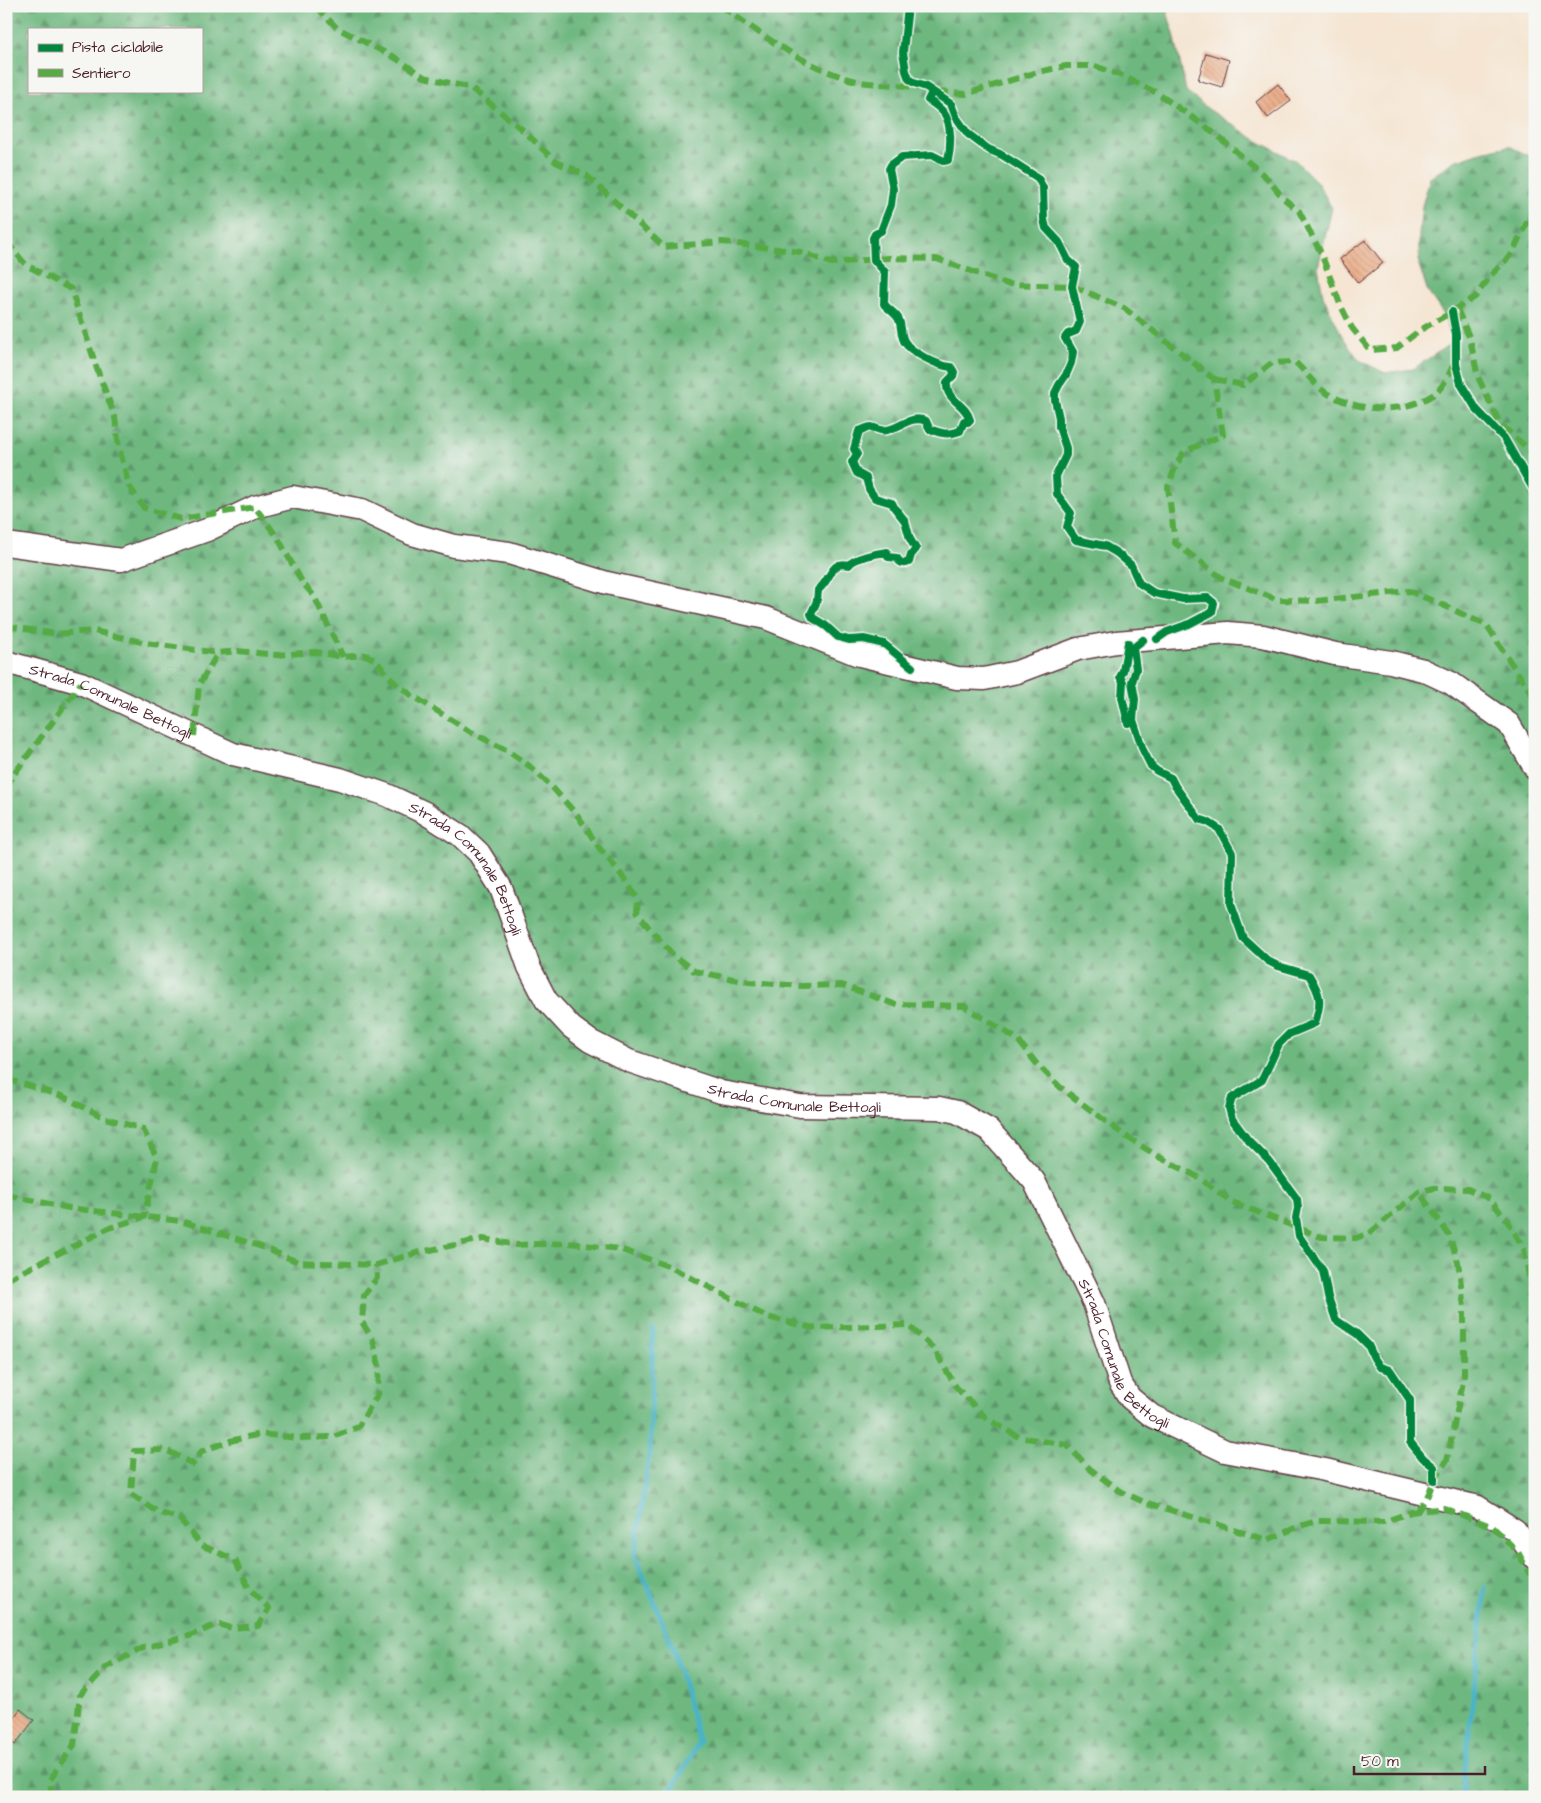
<svg xmlns="http://www.w3.org/2000/svg" width="1541" height="1803" font-family="'Architects Daughter',sans-serif">
  <style>
    .forest { fill: url(#forest-firs); stroke: #5c6c56; fill-rule: evenodd }
    .lines { fill: none; stroke-linecap: round; stroke-linejoin: round }
    .stream { stroke: #49b4c7; stroke-width: 5 }
    .building { fill: url(#building-back-hatch) }
    .minor-casing { stroke: #643d44; stroke-width: 25 }
    .minor { stroke: #fff; stroke-width: 22 }
    .quiet { stroke: #57aa44; stroke-width: 6; stroke-dasharray: 12 6; stroke-linecap: butt }
    .cycleway-casing { stroke: #f6f6f2; stroke-width: 11 }
    .cycleway { stroke: #00873e; stroke-width: 8 }
    .labels { text-anchor: middle; stroke-width: 4; stroke-linejoin: round; paint-order: stroke }
    .street-label { font-size: 15px; fill: #4a1f2b; stroke: #f6f6f2 }
  </style>
  <defs>
    <pattern id="forest-firs" width="22" height="20" patternUnits="userSpaceOnUse" patternTransform="scale(1.25)"><rect width="22" height="20" fill="#6eb880"/><path d="M5 1l3.5 6h-7zM16 11l3.5 6h-7z" fill="#5c9569"/></pattern>
    <pattern id="building-back-hatch" width="6" height="6" patternUnits="userSpaceOnUse" patternTransform="scale(1.25)"><rect width="6" height="6" fill="#eaa67e"/><path d="M-1 5l2 2M0 0l6 6M5-1l2 2" fill="none" stroke="#c08767"/></pattern>
  </defs>
  <rect width="100%" height="100%" fill="#f6f6f2"/>
  <filter id="ink" filterUnits="userSpaceOnUse"><feTurbulence type="fractalNoise" baseFrequency=".02" numOctaves="2"/><feDisplacementMap in="SourceGraphic" scale="10" xChannelSelector="R" yChannelSelector="G"/><feConvolveMatrix kernelMatrix="1 2 1 2 8 2 1 2 1" color-interpolation-filters="sRGB"/></filter>
  <filter id="wash" filterUnits="userSpaceOnUse"><feTurbulence type="fractalNoise" baseFrequency=".0096" numOctaves="4" result="noise"/><feDisplacementMap in="SourceGraphic" scale="20" xChannelSelector="R" yChannelSelector="G"/><feGaussianBlur stdDeviation="1.12" result="paint"/><feColorMatrix in="noise" values="0 0 0 0 0 0 0 0 0 0 0 0 0 0 0 0 0 1.4 0 .05"/><feComposite in="paint" operator="in"/></filter>
  <g filter="url(#wash)">
    <rect width="100%" height="100%" fill="#f5e5d2"/>
    <!-- forest -->
    <path class="forest" d="M6,6H1165L1174,34L1186,91L1208,109L1256,140L1296,161L1317,182L1332,208L1318,267L1323,296L1342,336L1359,360L1385,373L1413,369L1453,342L1445,316L1428,292L1419,265V235L1422,206L1430,178L1454,161L1481,152L1509,146L1535,159V1797H6ZM29,29H201V91H29Z"/>
    <g class="lines">
      <!-- stream -->
      <g class="stream">
        <polyline points="653,1330 650,1447 635,1555 674,1651 699,1742 671,1791 670,1797"/>
        <polyline points="1462,1797 1485,1588"/>
      </g>
    </g>
    <g id="blocks">
      <!-- building -->
      <g class="building">
        <polygon points="1206,53 1229,60 1222,87 1198,80"/>
        <polygon points="1278,84 1291,101 1268,118 1256,102"/>
        <polygon points="1365,240 1383,263 1358,283 1340,259"/>
        <polygon points="20,1709 34,1720 15,1745 6,1738 6,1729"/>
      </g>
    </g>
  </g>
  <g filter="url(#ink)">
    <use href="#blocks" fill-opacity="0" stroke="#643d44" stroke-width="1"/>
    <g class="lines">
      <!-- minor casing -->
      <g class="minor-casing">
        <g id="minor">
          <polyline points="6,544 121,560 207,530 255,507 293,497 362,510 412,534 454,546 509,553 607,583 766,618 856,654 957,678 984,679 1017,672 1078,649 1116,642 1228,633 1263,636 1335,654 1391,662 1423,670 1451,683 1509,724 1535,768"/>
          <path id="s1" d="M6,662L81,683L233,754L340,779L387,795L425,813L460,835L479,853L501,888L529,967L546,1000L571,1027L590,1041L629,1061L721,1092L800,1106L939,1108L957,1112L989,1130L1034,1181L1094,1303L1120,1383L1130,1398L1152,1416L1225,1451L1325,1470L1478,1507L1515,1530L1535,1558"/>
        </g>
      </g>
      <!-- minor -->
      <use href="#minor" class="minor"/>
      <!-- quiet -->
      <g class="quiet">
        <polyline points="316,6 337,28 394,57 424,77 471,88 524,131 556,162 586,175 664,247 723,242 800,252 831,263 888,258 937,259 1007,284 1072,286 1124,308 1214,379 1223,435 1185,451 1176,465 1168,487 1175,543 1222,578 1278,600 1316,601 1409,591 1445,606 1486,625 1535,699"/>
        <path d="M721,6C761,34 802,65 849,79C871,86 895,83 918,88"/>
        <polyline points="6,7 9,6"/>
        <polyline points="937,92 966,94 1038,72 1066,66 1095,66 1125,77 1157,93 1209,129 1245,159 1268,179 1283,198 1299,211 1321,253 1340,304 1352,328 1370,350 1397,348 1420,330 1445,316 1475,297 1492,274 1511,255 1535,206"/>
        <polyline points="6,241 26,265 71,289 97,369 115,417 119,447 129,486 144,508 181,519 255,507 278,538 302,582 314,596 343,657"/>
        <polyline points="1457,309 1470,339 1478,377 1500,424 1535,455"/>
        <path d="M1214,379L1243,385L1272,363L1295,362C1305,371 1314,385 1325,392C1356,412 1403,415 1434,394C1442,390 1452,370 1454,362"/>
        <polyline points="6,626 56,634 94,631 146,643 218,653"/>
        <polyline points="194,736 199,685 218,653 238,651 277,655 315,652 343,657 366,655 374,659 395,683 410,694 469,731 506,750 528,765 551,786 578,816 600,849 620,873 638,899 637,912 650,929 673,955 694,971 749,982 802,986 842,985 894,1004 964,1006 1017,1039 1036,1063 1060,1087 1124,1135 1159,1157 1198,1177 1232,1202 1321,1237 1356,1238 1370,1233 1419,1192 1434,1188 1468,1189 1490,1199 1511,1226 1524,1249 1535,1310"/>
        <polyline points="6,789 12,777 81,683"/>
        <polyline points="6,1079 62,1096 105,1118 143,1129 157,1158 144,1217 109,1228 6,1280"/>
        <polyline points="6,1195 69,1208 181,1221 262,1247 298,1262 376,1265 416,1253 483,1239 517,1245 568,1243 619,1249 668,1266 767,1317 813,1328 908,1325 934,1349 956,1387 986,1418 1019,1437 1067,1445 1090,1469 1118,1490 1144,1502 1267,1540 1300,1526 1317,1521 1384,1522 1411,1512 1444,1508 1493,1527 1518,1552 1529,1573 1535,1577"/>
        <polyline points="1417,1512 1428,1495 1434,1480 1447,1460 1464,1377 1464,1307 1458,1262 1449,1235 1419,1192"/>
        <polyline points="52,1797 50,1780 74,1745 80,1695 106,1667 143,1648 189,1636 218,1624 231,1628 258,1626 269,1608 249,1588 235,1560 201,1545 180,1519 158,1512 131,1494 134,1451 166,1450 193,1464 202,1451 230,1441 260,1434 299,1438 333,1437 358,1427 378,1394 379,1366 373,1340 362,1322 364,1295 377,1278 376,1265"/>
      </g>
      <!-- cycleway casing -->
      <g class="cycleway-casing">
        <g id="cycleway">
          <polyline points="908,6 903,52 906,71 909,79 914,83 926,87 951,104 956,117 968,134 988,149 1002,155 1038,178 1043,188 1044,220 1046,228 1059,242 1068,260 1076,267 1072,286 1080,322 1076,331 1068,334 1065,338 1073,352 1071,363 1066,375 1059,385 1055,393 1055,400 1059,418 1059,427 1066,448 1066,455 1056,476 1057,494 1071,513 1067,527 1076,540 1105,546 1117,553 1131,565 1139,583 1154,593 1183,599 1208,598 1214,603 1212,612 1189,624 1167,632 1157,639"/>
          <polyline points="1452,312 1456,334 1456,364 1461,384 1477,410 1504,438 1535,492"/>
          <path d="M1143,640L1133,648L1136,669L1132,682L1135,699L1133,720L1143,750L1151,766L1157,771L1171,778L1175,786L1199,819L1208,822L1219,829L1232,853L1231,904L1243,938L1268,961L1278,966L1309,975C1321,995 1322,1001 1315,1023L1289,1034L1279,1044L1262,1080L1232,1098L1229,1108L1232,1119L1247,1139L1269,1161L1297,1199L1298,1208L1296,1218L1299,1236L1323,1271L1328,1297L1336,1320L1357,1334L1368,1345L1374,1358L1380,1367L1390,1370L1410,1400V1442L1423,1458L1434,1467V1480"/>
          <polyline points="1128,643 1123,671 1120,677 1123,682 1122,697 1128,723"/>
          <path d="M912,667L884,644L864,639L849,640L838,637L826,626L813,618L811,614L817,601L818,590C832,579 830,560 849,565C853,558 878,553 887,552L888,557L897,558C900,564 904,564 909,562L911,555L916,549L910,539L905,521L894,507L892,503L875,498L869,489L866,478L857,473L852,462L857,454L854,449L859,431C863,430 868,427 871,427C877,428 881,432 887,430C902,427 910,415 926,421L930,430H932C943,434 949,435 960,431L964,421L968,422L970,420C966,403 945,401 947,382L953,376L954,372L951,367C938,366 910,352 904,341C900,333 902,324 898,318C895,313 888,309 884,304L885,272L874,260L873,238L875,234L881,231L891,205L893,189L889,169L891,165L902,157L932,155L944,161L948,160C951,147 952,124 944,113C940,108 933,103 928,100L932,92"/>
        </g>
      </g>
      <!-- cycleway -->
      <use href="#cycleway" class="cycleway"/>
    </g>
  </g>
  <g class="labels">
    <!-- street labels -->
    <g class="street-label">
      <text dy="5" stroke="none"><textPath href="#s1" startOffset="112">Strada Comunale Bettogli</textPath></text>
      <text dy="5" stroke="none"><textPath href="#s1" startOffset="518">Strada Comunale Bettogli</textPath></text>
      <text dy="5" stroke="none"><textPath href="#s1" startOffset="952">Strada Comunale Bettogli</textPath></text>
      <text dy="5" stroke="none"><textPath href="#s1" startOffset="1418">Strada Comunale Bettogli</textPath></text>
    </g>
  </g>
  <!-- margin -->
  <rect width="1541" height="1803" fill="none" stroke="#f6f6f2" stroke-width="25"/>
  <!-- legend -->
  <rect x="28" y="28" width="175" height="65" fill="#f6f6f2" stroke="#b1a0a2"/>
  <rect x="38" y="44" width="25" height="8" fill="#00873e" stroke="#b1a0a2"/>
  <text x="72" y="52" font-size="15" fill="#4a1f2b">Pista ciclabile</text>
  <rect x="38" y="69" width="25" height="8" fill="#57aa44" stroke="#b1a0a2"/>
  <text x="72" y="78" font-size="15" fill="#4a1f2b">Sentiero</text>
  <!-- scale -->
  <path d="M1354 1766v8h131v-8" fill="none" stroke="#4a1f2b" stroke-width="2.5"/>
  <text x="1361" y="1766" font-size="15" fill="#4a1f2b" stroke="#f6f6f2" stroke-width="4" paint-order="stroke">50 m</text>
</svg>
